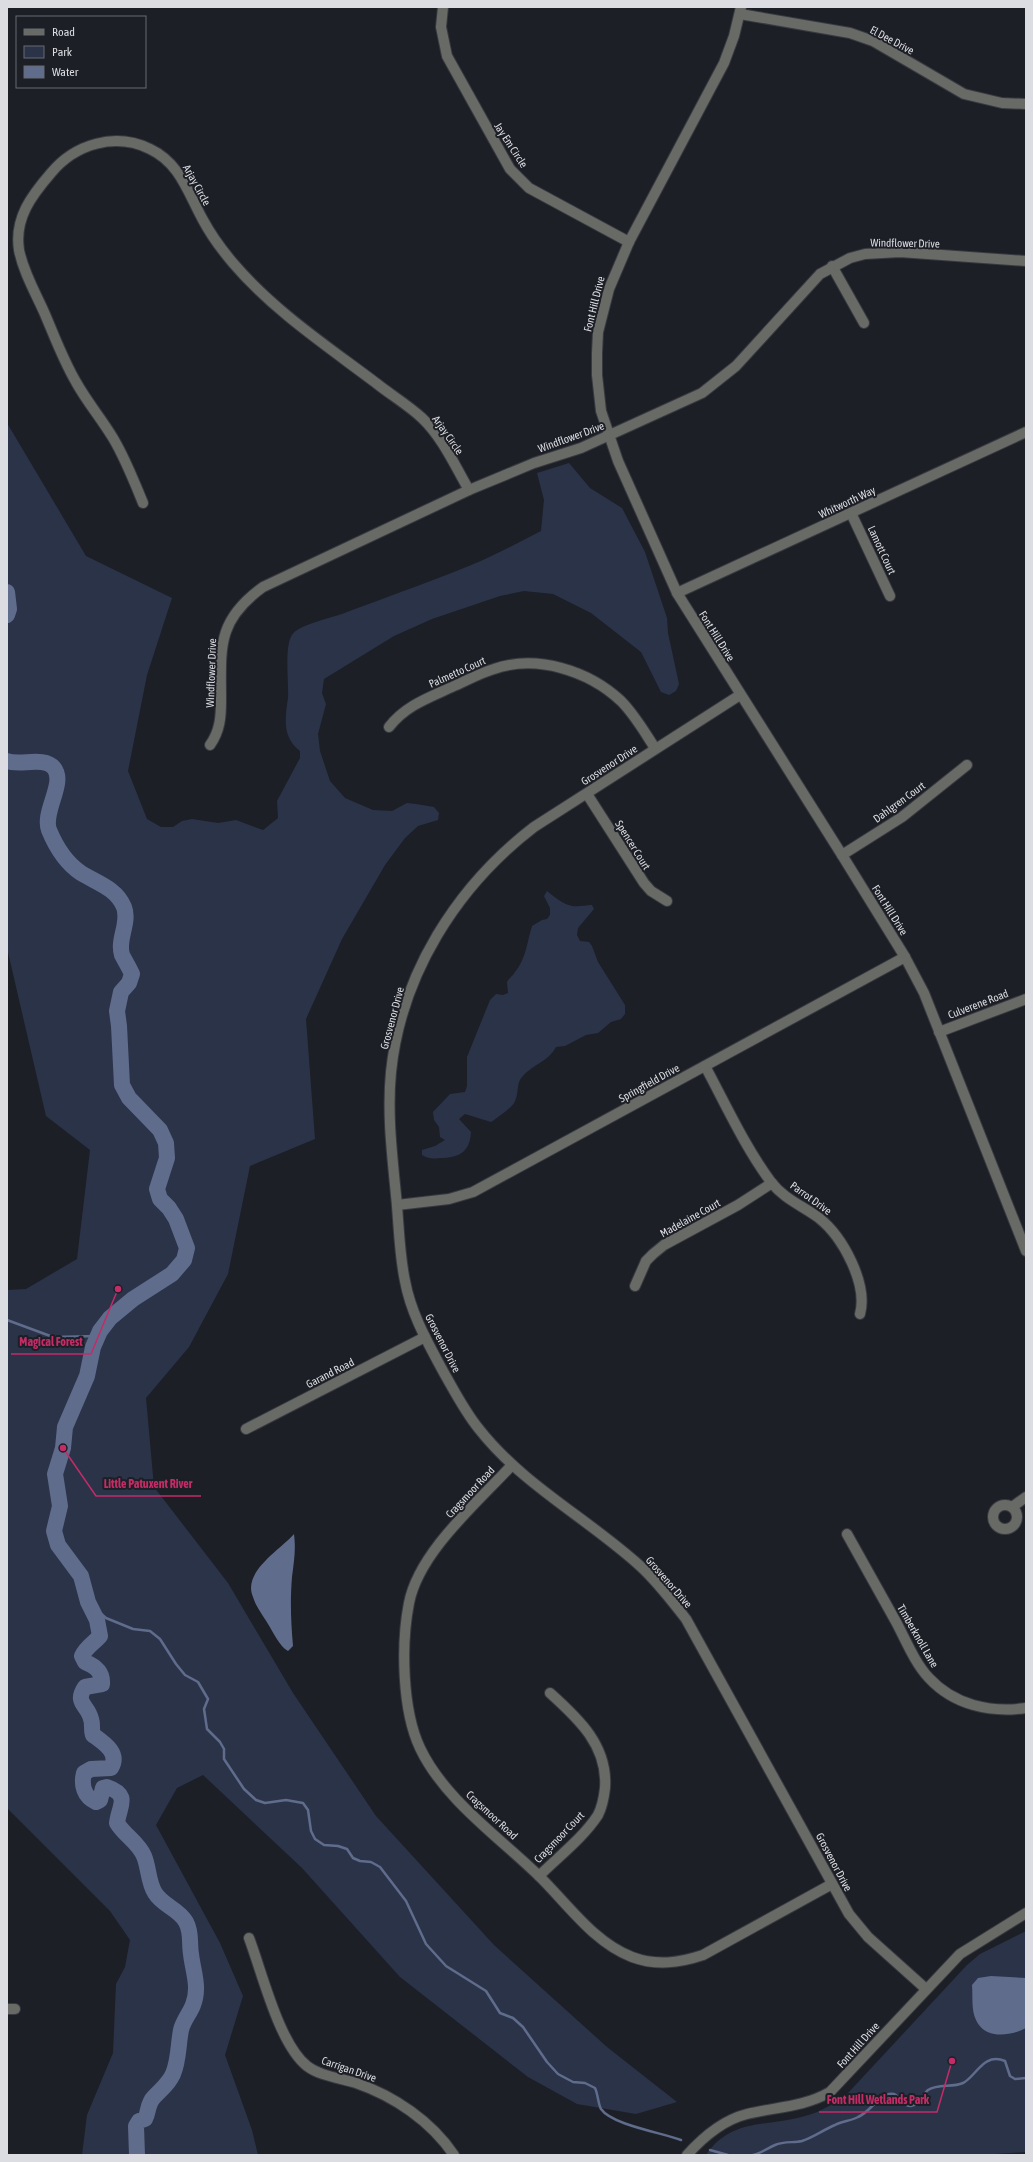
<svg xmlns="http://www.w3.org/2000/svg" width="1033" height="2162" font-family="'Asap Condensed',sans-serif">
  <style>
    .green { fill: #2b3349 }
    .water { fill: #606c8c }
    .lines { fill: none; stroke-linecap: round; stroke-linejoin: round }
    .stream { stroke: #606c8c; stroke-width: 2.5 }
    .river { stroke: #606c8c; stroke-width: 16 }
    .minor-casing { stroke: #383a40; stroke-width: 12 }
    .minor { stroke: #686a66; stroke-width: 10 }
    .labels { text-anchor: middle; stroke-width: 4; stroke-linejoin: round; paint-order: stroke }
    .street-label { font-size: 11px; fill: #dbdde2; stroke: #1d1f26 }
    .leader { fill: none; stroke: #c42c68; stroke-width: 1.5 }
    .callout-dot { fill: #c42c68; stroke: #1d1f26; stroke-width: 1.5 }
    .callout-label { font-size: 12px; text-anchor: middle; font-weight: bold; fill: #c42c68; stroke: #1d1f26; stroke-width: 4; stroke-linejoin: round; paint-order: stroke }
  </style>
  <rect width="100%" height="100%" fill="#1d1f26"/>
  <!-- green -->
  <g class="green">
    <path d="M7,423L86,556L172,598L147,675L128,771L147,819L161,827H173L182,821L192,819L218,823L236,820L263,830L278,818L277,801L300,758V751C282,737 285,719 288,698C289,683 284,647 292,635C299,624 333,618 347,612C392,595 439,579 483,560C503,551 522,541 541,531L544,500L537,473L569,463L590,488L622,508L645,552L667,618L668,633L679,684L676,691L669,695L661,692L641,652L591,613L553,594L524,591L500,596L432,619L394,636L324,679L322,693L326,704L318,734L320,751L330,781L345,798L373,810L392,811L407,803L416,804L434,807L439,813L438,820L418,826L405,838L385,865L342,939L306,1019L315,1139L250,1166L228,1274L189,1347L146,1398L154,1487L228,1583L293,1693L376,1816L494,1945L607,2047L677,2102L636,2114L577,2104L528,2077L400,1977L302,1868L203,1775L177,1788L156,1825L220,1943L243,1996L225,2055L252,2130L258,2155H82L87,2115L113,2053L116,1984L125,1967L130,1940L110,1911L7,1808V1290L26,1289L77,1259L90,1150L46,1116L7,948Z"/>
    <path d="M547,891C554,897 563,904 572,906C579,907 586,905 592,905L594,909L578,928L577,935L580,941L589,942L592,946L598,962L625,1005V1014L621,1019L611,1022L598,1033L586,1035L565,1046L556,1047C548,1062 533,1064 522,1077C516,1083 519,1096 514,1103C512,1107 496,1119 491,1122L465,1114L459,1119L471,1132C470,1152 459,1158 440,1158C433,1159 429,1159 422,1155V1150L435,1146L445,1140L440,1137L439,1127L434,1120L433,1112L450,1094L465,1092L467,1086V1057L490,1000L496,994L503,995L508,993L507,982C509,978 513,976 515,972C526,959 527,942 532,926L542,920L547,919L550,915V908L544,896Z"/>
    <path d="M1026,1931V2152L980,2155H706C731,2118 767,2127 805,2116C821,2112 835,2103 848,2093L967,1965L980,1954Z"/>
  </g>
  <!-- water -->
  <g class="water">
    <path d="M294,1534C296,1550 294,1561 292,1577C290,1601 291,1623 293,1646L288,1651C280,1647 273,1632 268,1624C263,1615 256,1607 253,1597C242,1572 280,1550 294,1534Z"/>
    <path d="M991,1976L1026,1978V2028C1011,2036 985,2040 976,2020C971,2010 973,1996 972,1985L978,1978Z"/>
  </g>
  <g class="lines">
    <!-- stream -->
    <g class="stream">
      <polyline points="7,1320 53,1337 98,1336"/>
      <path d="M88,1602L106,1618L133,1629L150,1631L160,1639L176,1664L185,1675L198,1682L208,1699L204,1709L207,1729L220,1742L224,1749V1759L244,1789L256,1800L265,1803L286,1800L303,1803L308,1810L311,1831L315,1839L324,1845L338,1846L347,1849L353,1858L360,1861L371,1862L380,1867L406,1901L426,1944L446,1966L486,1991L500,2013L513,2018L523,2027L547,2062L558,2074L573,2082L585,2083L595,2088C598,2094 598,2104 601,2109C612,2125 663,2133 681,2140"/>
      <polyline points="710,2150 728,2155"/>
      <path d="M753,2155C761,2153 768,2148 775,2145C784,2141 794,2143 802,2141C814,2137 823,2130 835,2125C842,2121 851,2121 858,2117C870,2112 876,2098 889,2094C900,2091 901,2107 911,2106C919,2106 922,2095 928,2090C938,2083 952,2088 963,2083C976,2077 983,2052 1005,2061L1010,2076L1015,2079L1026,2078"/>
    </g>
    <!-- river -->
    <g class="river">
      <polyline points="7,592 9,609 7,615"/>
      <path d="M7,761C20,766 44,756 54,768C66,783 42,812 49,830C56,847 66,863 81,873C97,883 116,888 124,907C130,923 117,939 122,955C125,961 129,967 132,974L129,983L121,992L117,1011L119,1026L122,1085L129,1098L160,1130L166,1143L167,1158L157,1189L160,1199L169,1208L176,1219L187,1248L184,1260L172,1274L133,1299L110,1318L100,1331L93,1347L87,1376L65,1427L63,1448L55,1474L60,1506L54,1531L58,1545L81,1576L88,1602L97,1620L100,1636C94,1643 86,1647 82,1656L85,1662C95,1666 103,1672 102,1684L85,1687C74,1703 88,1705 91,1719C93,1724 91,1730 93,1735C104,1743 120,1753 111,1768L91,1769L84,1773C81,1785 84,1797 96,1802L100,1800L103,1788L107,1787C131,1795 119,1806 117,1823C124,1835 138,1842 144,1856C149,1868 148,1882 155,1893C163,1906 179,1909 186,1922C192,1933 189,1943 191,1954C193,1972 200,1987 193,2005C190,2013 183,2021 181,2030C178,2045 179,2060 173,2074C168,2085 161,2089 154,2097C147,2104 149,2112 145,2119L139,2121L136,2126L137,2155"/>
    </g>
    <!-- minor casing -->
    <g class="minor-casing">
      <g id="minor">
        <polyline points="443,7 441,27 447,56 510,169 529,188 629,242"/>
        <polyline points="741,7 734,36 724,63 629,242 609,289 598,332 597,353 597,375 601,411 618,461 677,593 842,855 905,957 924,993 1026,1251"/>
        <polyline points="740,14 850,33 873,41 964,94 1002,103 1026,104"/>
        <polyline points="832,266 864,323"/>
        <path d="M143,503C134,481 125,458 113,438C101,418 87,402 76,382C63,360 54,335 44,312C35,292 23,271 19,250C14,218 32,195 51,173C75,144 115,132 150,149C180,163 188,193 203,220C211,235 222,250 233,263C274,311 327,346 376,383C391,395 408,405 422,418C443,438 455,466 469,490"/>
        <polyline points="851,513 890,596"/>
        <polyline points="677,593 1026,432"/>
        <path d="M740,695L534,827C457,886 401,974 391,1072C387,1113 392,1154 396,1195C399,1224 399,1253 405,1281C411,1314 428,1343 444,1373C455,1392 465,1412 479,1429C523,1485 587,1518 639,1565C657,1581 671,1600 686,1619L849,1914L868,1937L926,1989"/>
        <path d="M389,727C405,706 428,698 452,687C466,681 480,673 494,669C537,654 589,671 621,701C635,715 645,733 655,748"/>
        <path d="M210,745C220,731 221,717 221,701C221,648 216,621 263,587L469,490L534,463L581,448L702,393L736,366L820,274L850,258L865,254L900,252L1026,261"/>
        <polyline points="587,794 644,883 651,891 667,901"/>
        <polyline points="842,855 902,817 967,765"/>
        <polyline points="939,1032 1026,999"/>
        <path d="M705,1066C726,1105 745,1147 771,1182C784,1199 803,1206 819,1218C843,1237 868,1284 860,1314"/>
        <polyline points="397,1205 449,1199 473,1192 905,957"/>
        <polyline points="635,1286 646,1261 653,1254 664,1245 738,1205 772,1183"/>
        <polyline points="246,1429 425,1337"/>
        <path d="M512,1465C477,1503 419,1552 409,1603C401,1644 402,1710 420,1748C444,1799 499,1837 538,1875C567,1903 593,1942 632,1957C656,1966 679,1963 703,1955L832,1884"/>
        <circle cx="1005" cy="1517" r="12"/>
        <polyline points="1012,1507 1026,1497"/>
        <path d="M847,1534C863,1563 879,1591 895,1620C905,1638 914,1662 929,1678C954,1705 990,1713 1026,1708"/>
        <path d="M539,1876C558,1857 583,1838 598,1815C602,1807 604,1797 605,1788C608,1746 579,1719 550,1693"/>
        <path d="M249,1938C262,1972 279,2044 307,2066C320,2076 340,2078 356,2083C394,2096 431,2121 454,2155"/>
        <polyline points="7,2009 15,2009"/>
        <path d="M687,2155C704,2136 723,2120 747,2114C776,2107 804,2107 830,2092L960,1954L1026,1913"/>
      </g>
    </g>
    <!-- minor -->
    <use href="#minor" class="minor"/>
  </g>
  <g class="labels">
    <!-- street labels -->
    <g class="street-label">
      <text transform="translate(892 40) rotate(28)" y="4">El Dee Drive</text>
      <text transform="translate(511 145) rotate(57)" y="4">Jay Em Circle</text>
      <text transform="translate(197 185) rotate(61)" y="4">Arjay Circle</text>
      <text transform="translate(905 243) rotate(1)" y="4">Windflower Drive</text>
      <text transform="translate(594 304) rotate(-76)" y="4">Font Hill Drive</text>
      <text transform="translate(448 435) rotate(55)" y="4">Arjay Circle</text>
      <text transform="translate(571 437) rotate(-20)" y="4">Windflower Drive</text>
      <text transform="translate(847 502) rotate(-25)" y="4">Whitworth Way</text>
      <text transform="translate(882 550) rotate(65)" y="4">Lamott Court</text>
      <text transform="translate(717 636) rotate(58)" y="4">Font Hill Drive</text>
      <text transform="translate(457 672) rotate(-24)" y="4">Palmetto Court</text>
      <text transform="translate(211 673) rotate(-88)" y="4">Windflower Drive</text>
      <text transform="translate(609 765) rotate(-33)" y="4">Grosvenor Drive</text>
      <text transform="translate(899 802) rotate(-36)" y="4">Dahlgren Court</text>
      <text transform="translate(633 845) rotate(58)" y="4">Spencer Court</text>
      <text transform="translate(890 910) rotate(58)" y="4">Font Hill Drive</text>
      <text transform="translate(978 1004) rotate(-21)" y="4">Culverene Road</text>
      <text transform="translate(392 1018) rotate(-75)" y="4">Grosvenor Drive</text>
      <text transform="translate(649 1083) rotate(-29)" y="4">Springfield Drive</text>
      <text transform="translate(811 1198) rotate(36)" y="4">Parrot Drive</text>
      <text transform="translate(690 1218) rotate(-29)" y="4">Madelaine Court</text>
      <text transform="translate(443 1343) rotate(63)" y="4">Grosvenor Drive</text>
      <text transform="translate(330 1373) rotate(-27)" y="4">Garand Road</text>
      <text transform="translate(470 1492) rotate(-47)" y="4">Cragsmoor Road</text>
      <text transform="translate(669 1582) rotate(49)" y="4">Grosvenor Drive</text>
      <text transform="translate(918 1636) rotate(60)" y="4">Timberknoll Lane</text>
      <text transform="translate(492 1815) rotate(43)" y="4">Cragsmoor Road</text>
      <text transform="translate(559 1837) rotate(-46)" y="4">Cragsmoor Court</text>
      <text transform="translate(834 1862) rotate(62)" y="4">Grosvenor Drive</text>
      <text transform="translate(858 2045) rotate(-48)" y="4">Font Hill Drive</text>
      <text transform="translate(349 2069) rotate(19)" y="4">Carrigan Drive</text>
    </g>
  </g>
  <!-- callouts -->
  <path class="leader" d="M118 1289L91 1354H11M63 1448L96 1496H201M952 2061L937 2112H819"/>
  <g class="callout-dot">
    <circle cx="118" cy="1289" r="4"/>
    <circle cx="63" cy="1448" r="4"/>
    <circle cx="952" cy="2061" r="4"/>
  </g>
  <g class="callout-label">
    <text x="51" y="1346">Magical Forest</text>
    <text x="148" y="1488">Little Patuxent River</text>
    <text x="878" y="2104">Font Hill Wetlands Park</text>
  </g>
  <!-- border -->
  <rect width="1033" height="2162" fill="none" stroke="#dbdde2" stroke-width="16"/>
  <!-- legend -->
  <rect x="16" y="16" width="130" height="72" fill="#1d1f26" stroke="#696b71"/>
  <rect x="24" y="29" width="20" height="6" fill="#686a66" stroke="#696b71"/>
  <text x="52" y="36" font-size="12" fill="#dbdde2">Road</text>
  <rect x="24" y="46" width="20" height="12" fill="#2b3349" stroke="#696b71"/>
  <text x="52" y="56" font-size="12" fill="#dbdde2">Park</text>
  <rect x="24" y="66" width="20" height="12" fill="#606c8c" stroke="#696b71"/>
  <text x="52" y="76" font-size="12" fill="#dbdde2">Water</text>
</svg>
